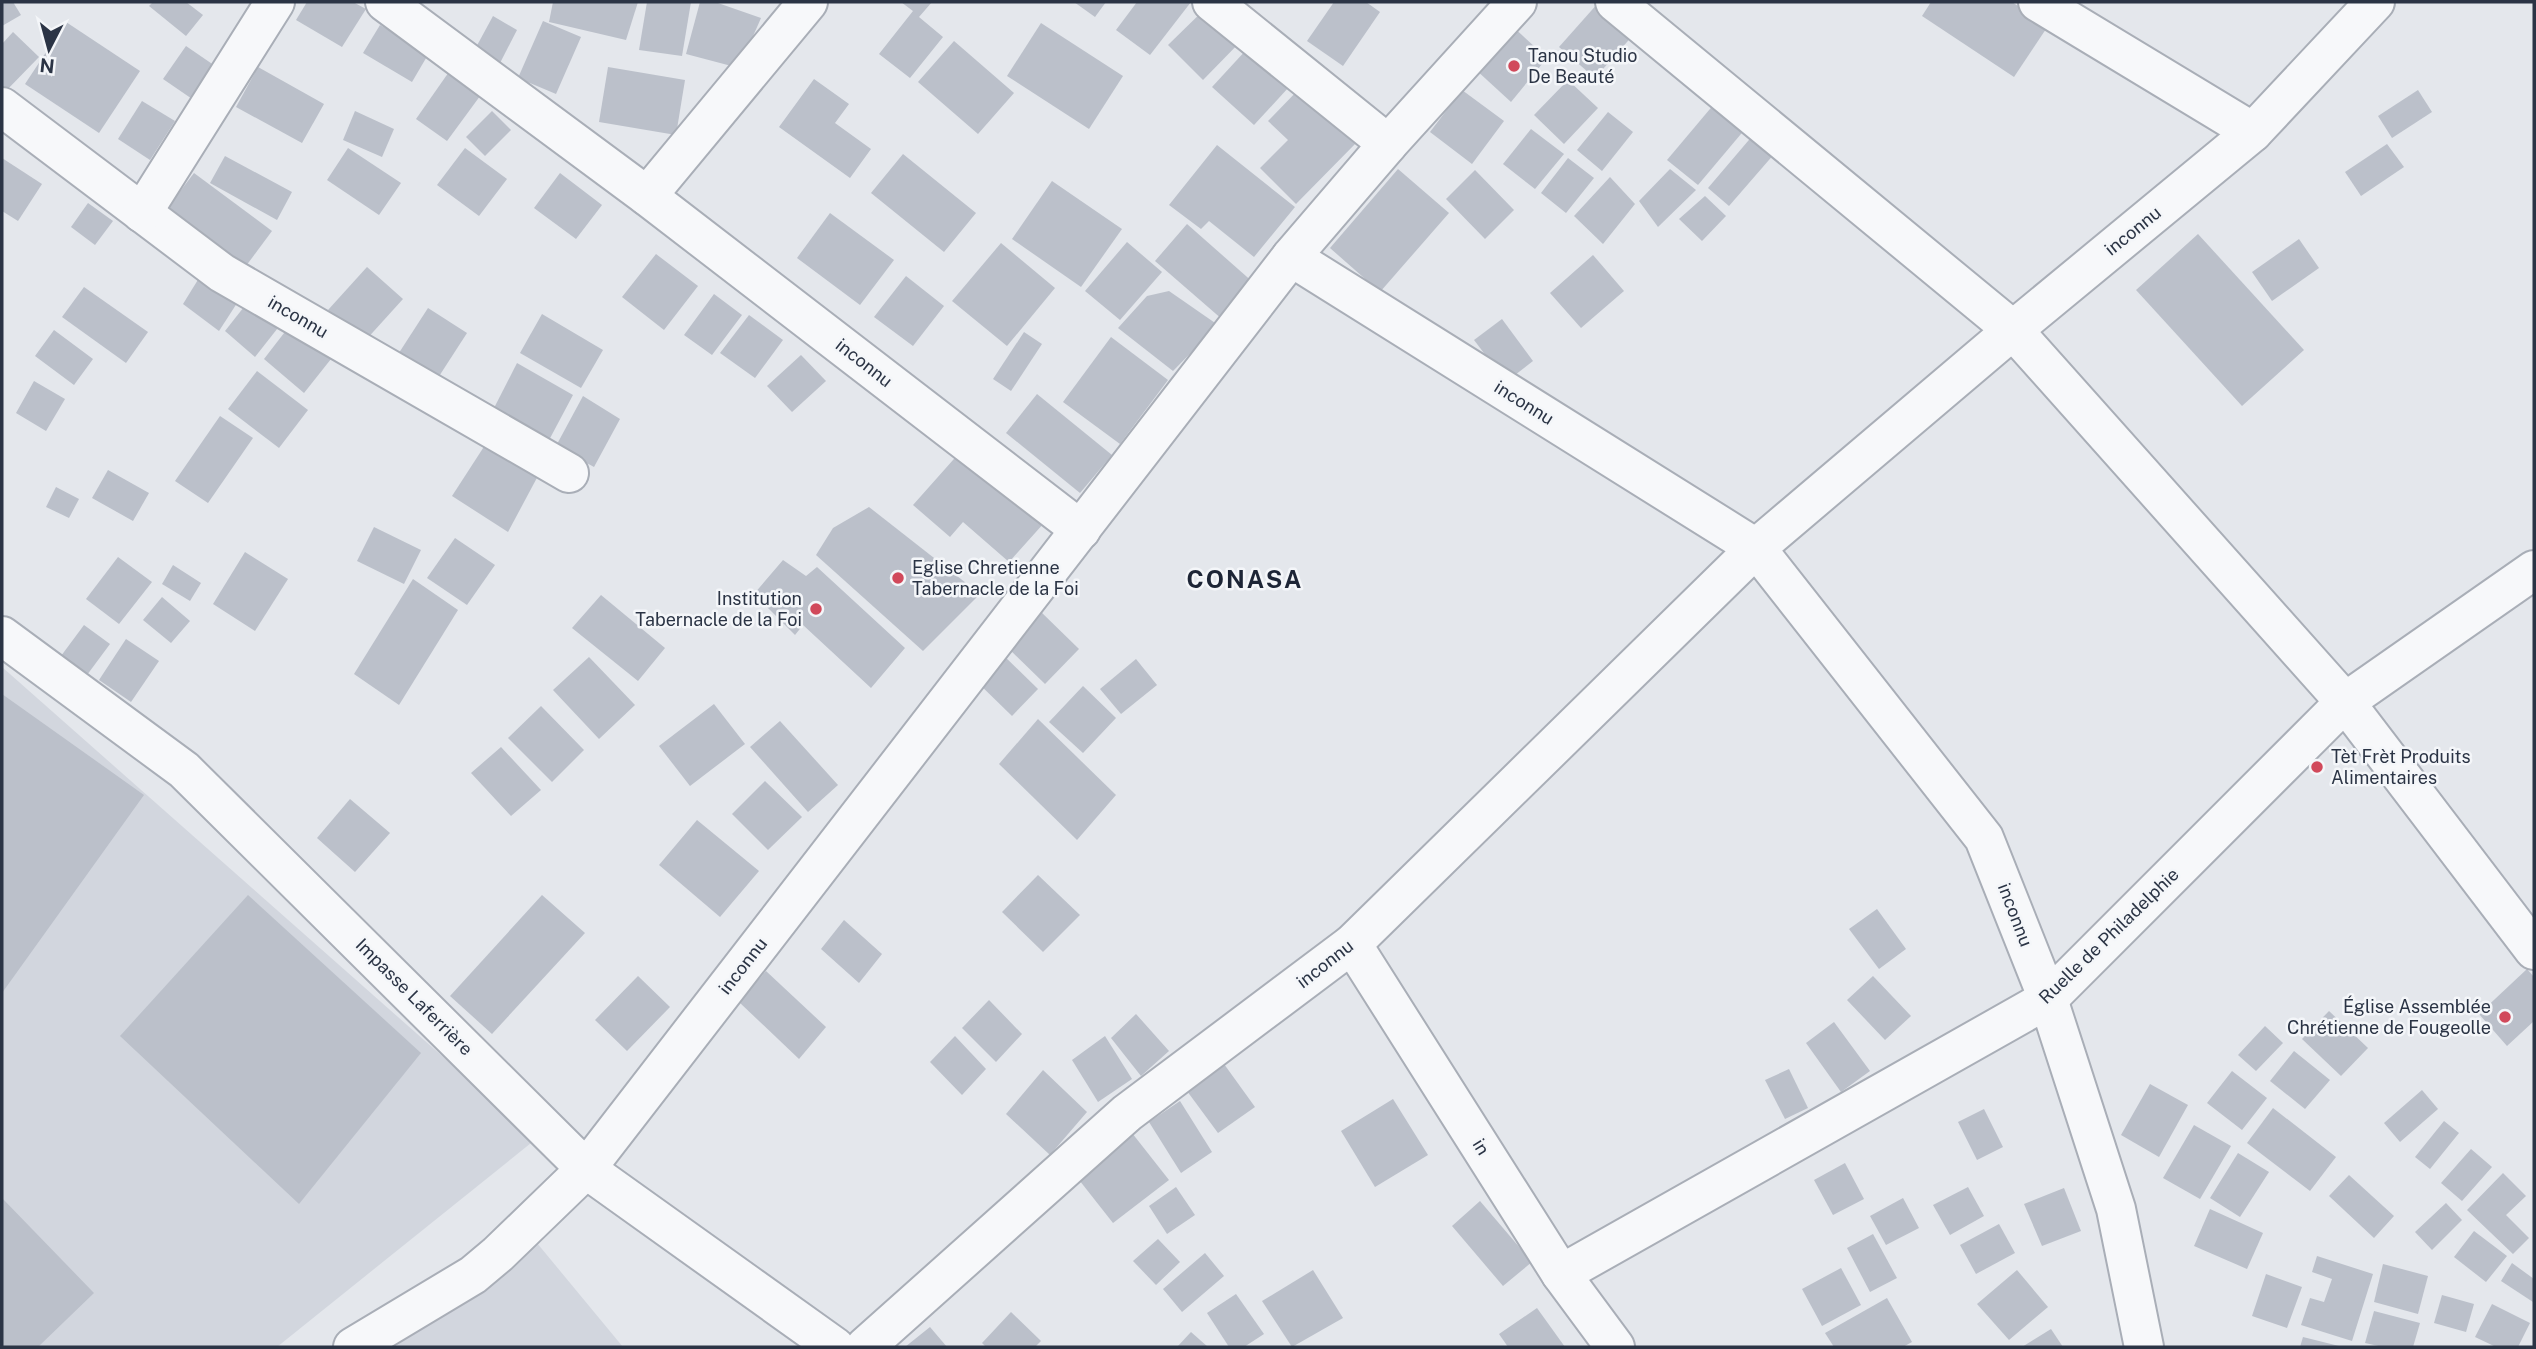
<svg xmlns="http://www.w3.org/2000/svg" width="2536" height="1349" font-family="'Public Sans',sans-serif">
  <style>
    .built { fill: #d2d6de }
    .building { fill: #bbc0ca }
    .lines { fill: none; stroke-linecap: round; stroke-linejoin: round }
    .minor-casing { stroke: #a9aeb7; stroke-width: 42 }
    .minor { stroke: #f7f8fa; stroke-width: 38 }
    .poi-dot { fill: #d1495b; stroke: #f4f6f9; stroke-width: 2.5 }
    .labels { text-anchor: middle; stroke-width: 5; stroke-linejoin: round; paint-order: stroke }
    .poi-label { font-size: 18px; fill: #2b3445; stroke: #f4f6f9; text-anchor: start }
    .street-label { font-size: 18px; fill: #2b3445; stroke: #f4f6f9 }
    .district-label { font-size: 24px; font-weight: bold; letter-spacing: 2px; fill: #1d2536; stroke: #f4f6f9 }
  </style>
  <rect width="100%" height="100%" fill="#e4e7ec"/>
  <!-- built -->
  <g class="built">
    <polygon points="2,667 536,1139 277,1347 2,1347"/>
    <polygon points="532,1237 623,1347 395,1347"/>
  </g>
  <!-- building -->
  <g class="building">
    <polygon points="2,2 13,2 21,15 2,26"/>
    <polygon points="153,2 186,2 203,15 186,36 149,6"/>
    <polygon points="307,2 353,2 366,9 342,47 296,20"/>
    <polygon points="553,2 638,2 626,40 549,22"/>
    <polygon points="647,2 691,2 682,56 639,50"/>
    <polygon points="700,2 715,2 761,18 739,68 686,54"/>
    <polygon points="901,2 932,2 919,17 943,37 910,78 879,54 913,11"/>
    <polygon points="1074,2 1106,2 1095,17"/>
    <polygon points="1137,2 1191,2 1150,55 1116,30"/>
    <polygon points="1334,2 1366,2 1380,12 1343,66 1307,41"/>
    <polygon points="1599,2 1635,33 1595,78 1559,47"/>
    <polygon points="1931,2 2012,2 2048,26 2014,77 1922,16"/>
    <polygon points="1211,3 1245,37 1203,80 1168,45"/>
    <polygon points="493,16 517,30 499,65 474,51"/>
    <polygon points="543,21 581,37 556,94 518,78"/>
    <polygon points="66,22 140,71 99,133 25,84"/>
    <polygon points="1041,23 1123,76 1089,129 1007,76"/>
    <polygon points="380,25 429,53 412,82 363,53"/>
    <polygon points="1511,25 1547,58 1511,102 1475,69"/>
    <polygon points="13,32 39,57 2,95 2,44"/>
    <polygon points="954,41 1014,93 978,134 918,82"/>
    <polygon points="186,46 221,70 198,103 163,79"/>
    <polygon points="1247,49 1289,87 1254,125 1212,87"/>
    <polygon points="258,67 324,104 302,143 236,107"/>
    <polygon points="608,67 685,80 676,135 599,122"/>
    <polygon points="451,69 483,92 447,141 416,119"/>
    <polygon points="814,79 849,104 835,123 871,149 850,178 779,127"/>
    <polygon points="1568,80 1598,108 1564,144 1534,115"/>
    <polygon points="1301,87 1357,142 1296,204 1260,168 1288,140 1268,121"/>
    <polygon points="1462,90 1504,121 1472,164 1430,132"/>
    <polygon points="2418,90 2432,112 2392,138 2378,116"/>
    <polygon points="142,101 175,121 150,160 118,139"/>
    <polygon points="1715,103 1746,128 1698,185 1667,160"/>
    <polygon points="355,111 394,129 382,157 343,140"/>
    <polygon points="492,111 511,130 485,156 466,137"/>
    <polygon points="1608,112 1633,132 1602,171 1577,150"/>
    <polygon points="1531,129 1564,154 1535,189 1503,164"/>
    <polygon points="1754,134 1775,153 1729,206 1708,188"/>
    <polygon points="2387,144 2404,167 2361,196 2345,172"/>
    <polygon points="1217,145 1295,207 1254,257 1209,221 1201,229 1169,205"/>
    <polygon points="348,148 401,183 379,215 327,180"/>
    <polygon points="465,148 507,179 479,216 437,185"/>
    <polygon points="903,154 976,213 944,252 871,193"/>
    <polygon points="225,156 292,192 277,220 210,183"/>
    <polygon points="2,158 42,184 18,221 2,211"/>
    <polygon points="1568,158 1594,178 1566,213 1541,193"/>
    <polygon points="1398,169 1449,213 1380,292 1330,248"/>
    <polygon points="1670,169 1696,190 1658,227 1639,201"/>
    <polygon points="1475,170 1514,210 1485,239 1446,199"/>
    <polygon points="194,173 272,231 243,270 165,211"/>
    <polygon points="560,173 602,205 576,239 534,208"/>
    <polygon points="1610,177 1635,204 1603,244 1574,216"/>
    <polygon points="1052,181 1122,229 1081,287 1012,239"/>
    <polygon points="1705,196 1726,216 1702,241 1679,219"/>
    <polygon points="88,203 113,221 95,245 71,227"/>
    <polygon points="830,213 894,260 860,305 797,258"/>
    <polygon points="1187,224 1255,284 1223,320 1155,261"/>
    <polygon points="2198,234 2304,350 2242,406 2136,290"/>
    <polygon points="2299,239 2319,268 2272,301 2252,272"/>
    <polygon points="1127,242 1162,272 1120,320 1085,291"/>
    <polygon points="1001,243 1055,288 1007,346 952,301"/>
    <polygon points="656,254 698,286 664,330 622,297"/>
    <polygon points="1593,255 1624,291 1581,328 1550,293"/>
    <polygon points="367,267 403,299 364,342 328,310"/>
    <polygon points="204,270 241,297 219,331 183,304"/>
    <polygon points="906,276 944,306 913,346 874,317"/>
    <polygon points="84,287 148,332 126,363 62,317"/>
    <polygon points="1169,291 1218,325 1173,371 1118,328 1147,296"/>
    <polygon points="714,294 742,315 712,355 684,335"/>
    <polygon points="251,298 281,324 255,357 225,331"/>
    <polygon points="428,308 467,333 434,384 395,359"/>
    <polygon points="542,314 603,350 581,388 520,353"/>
    <polygon points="749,315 783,340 755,378 720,353"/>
    <polygon points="1502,319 1533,361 1506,382 1474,340"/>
    <polygon points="291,324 331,359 304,393 264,359"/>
    <polygon points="54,330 93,359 74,385 35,356"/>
    <polygon points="1024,332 1042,344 1011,391 993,379"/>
    <polygon points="1111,337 1168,380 1120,444 1063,402"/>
    <polygon points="801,355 826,381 792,412 767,386"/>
    <polygon points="517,363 573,395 548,442 493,410"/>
    <polygon points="257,371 308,410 279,448 228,409"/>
    <polygon points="34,381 65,399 46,431 16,413"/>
    <polygon points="1037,394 1112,455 1080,493 1006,433"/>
    <polygon points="583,396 620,419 594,467 556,446"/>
    <polygon points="220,416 253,438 208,503 175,481"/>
    <polygon points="487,442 539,474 508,532 452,496"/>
    <polygon points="961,451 1044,523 1009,562 963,522 950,537 913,505"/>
    <polygon points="108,470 149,493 133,521 92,498"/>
    <polygon points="56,487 79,499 69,518 46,507"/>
    <polygon points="869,507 980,594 923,651 816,555 833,528"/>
    <polygon points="374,527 421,550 404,584 357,561"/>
    <polygon points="455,538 495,565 467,605 427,578"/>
    <polygon points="245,552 288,579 255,631 213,604"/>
    <polygon points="118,557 152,582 119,624 86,599"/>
    <polygon points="783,560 806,576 817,567 905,648 871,688 803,625 795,635 754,594"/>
    <polygon points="173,565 201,583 190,601 162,584"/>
    <polygon points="413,579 458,610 399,705 354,674"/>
    <polygon points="601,595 665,648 638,681 572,628"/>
    <polygon points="162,597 190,621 171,643 143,620"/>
    <polygon points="1038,609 1079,649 1045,684 1003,643"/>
    <polygon points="84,625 110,644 87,675 61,656"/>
    <polygon points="126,639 159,661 131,702 99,680"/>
    <polygon points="1000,652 1038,689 1012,716 973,678"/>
    <polygon points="589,657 635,705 599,739 553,690"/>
    <polygon points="1136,659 1157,685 1121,714 1100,689"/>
    <polygon points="1083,686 1116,718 1083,753 1049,722"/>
    <polygon points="2,694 144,795 2,993"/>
    <polygon points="714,704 745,744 690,786 659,746"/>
    <polygon points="541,706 584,750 552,782 508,738"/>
    <polygon points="1038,719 1116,795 1077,840 999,764"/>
    <polygon points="780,721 838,785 808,812 750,747"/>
    <polygon points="501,747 541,790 511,816 471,773"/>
    <polygon points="765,781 802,817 768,850 732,814"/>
    <polygon points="350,799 390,833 355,872 317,838"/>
    <polygon points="697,820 759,871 720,917 659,865"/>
    <polygon points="1038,875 1080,915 1043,952 1002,912"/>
    <polygon points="248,895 421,1053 299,1204 120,1036"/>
    <polygon points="542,895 585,933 492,1034 450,996"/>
    <polygon points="1877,909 1906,949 1879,969 1849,929"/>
    <polygon points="844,920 882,954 859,983 821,949"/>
    <polygon points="2527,969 2534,977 2534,1021 2507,1046 2479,1014"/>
    <polygon points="766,971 826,1027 799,1059 739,1002"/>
    <polygon points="638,976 670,1007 627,1051 595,1020"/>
    <polygon points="1873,976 1911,1016 1885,1040 1847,1000"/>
    <polygon points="989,1000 1022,1034 996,1062 962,1028"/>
    <polygon points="2329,1011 2368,1048 2341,1076 2302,1039"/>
    <polygon points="1136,1014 1169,1051 1141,1076 1111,1038"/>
    <polygon points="1834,1022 1870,1071 1841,1092 1806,1043"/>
    <polygon points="2265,1026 2283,1043 2256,1071 2238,1055"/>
    <polygon points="955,1036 986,1069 962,1095 930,1062"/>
    <polygon points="1105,1036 1132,1079 1098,1102 1072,1060"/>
    <polygon points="2294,1051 2330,1080 2305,1109 2270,1081"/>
    <polygon points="1224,1064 1255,1107 1218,1133 1187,1091"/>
    <polygon points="1789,1069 1808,1108 1785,1119 1765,1080"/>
    <polygon points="1043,1070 1087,1112 1050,1155 1006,1114"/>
    <polygon points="2232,1071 2267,1098 2242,1130 2207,1103"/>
    <polygon points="2150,1084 2188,1105 2159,1157 2121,1135"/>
    <polygon points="2422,1090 2438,1109 2400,1142 2384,1123"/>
    <polygon points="1393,1099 1428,1155 1375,1187 1341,1131"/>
    <polygon points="1180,1101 1212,1152 1181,1173 1149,1122"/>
    <polygon points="2273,1108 2336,1157 2310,1191 2247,1143"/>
    <polygon points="1984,1109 2003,1147 1977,1160 1958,1122"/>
    <polygon points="2444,1121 2459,1133 2430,1169 2415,1157"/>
    <polygon points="2194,1125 2231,1146 2200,1199 2163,1178"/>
    <polygon points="1132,1133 1169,1180 1113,1223 1076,1176"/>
    <polygon points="2471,1149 2492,1167 2462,1201 2441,1183"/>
    <polygon points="2238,1153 2269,1172 2240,1217 2210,1198"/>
    <polygon points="1845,1163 1864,1199 1833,1215 1814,1180"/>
    <polygon points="2503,1173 2526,1196 2506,1215 2529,1238 2513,1254 2467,1210"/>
    <polygon points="2349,1175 2394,1216 2374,1238 2329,1196"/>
    <polygon points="1176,1187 1195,1215 1167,1234 1149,1206"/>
    <polygon points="1968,1187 1984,1216 1950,1235 1933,1205"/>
    <polygon points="2064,1188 2081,1231 2042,1246 2024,1204"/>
    <polygon points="2,1198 94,1293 38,1347 2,1347"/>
    <polygon points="1903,1198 1919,1228 1886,1245 1870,1216"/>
    <polygon points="1480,1201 1532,1262 1503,1286 1452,1226"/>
    <polygon points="2446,1203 2462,1220 2432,1250 2415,1232"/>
    <polygon points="2210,1209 2263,1233 2247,1269 2194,1246"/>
    <polygon points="1999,1224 2015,1253 1976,1274 1960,1245"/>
    <polygon points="2474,1231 2507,1256 2486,1282 2454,1257"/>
    <polygon points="1873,1234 1897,1278 1870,1292 1847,1248"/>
    <polygon points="1158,1239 1180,1262 1156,1285 1133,1261"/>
    <polygon points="1205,1253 1224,1276 1182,1312 1163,1289"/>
    <polygon points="2317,1256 2373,1274 2352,1341 2301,1325 2310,1298 2324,1302 2332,1279 2312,1272"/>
    <polygon points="2512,1263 2534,1279 2533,1302 2501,1281"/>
    <polygon points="2383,1264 2428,1276 2418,1314 2374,1302"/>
    <polygon points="1841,1268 1861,1305 1822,1326 1802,1289"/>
    <polygon points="1313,1270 1343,1318 1292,1347 1262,1301"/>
    <polygon points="2017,1270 2048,1307 2009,1340 1977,1304"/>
    <polygon points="2266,1274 2302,1287 2287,1328 2252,1316"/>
    <polygon points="1236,1294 1264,1334 1244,1347 1229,1347 1207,1313"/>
    <polygon points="2442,1295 2474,1304 2466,1332 2434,1323"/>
    <polygon points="1887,1298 1912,1342 1903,1347 1834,1347 1825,1333"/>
    <polygon points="2492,1304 2530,1323 2518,1347 2496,1347 2475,1337"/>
    <polygon points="1537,1308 1565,1347 1508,1347 1499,1334"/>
    <polygon points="2374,1311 2420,1323 2413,1347 2383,1347 2365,1343"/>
    <polygon points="1011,1312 1041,1341 1035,1347 986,1347 982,1343"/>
    <polygon points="930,1327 947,1347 905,1347"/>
    <polygon points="2051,1329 2063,1347 2022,1347"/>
    <polygon points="1191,1332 1208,1347 1177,1347"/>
    <polygon points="2303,1337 2339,1346 2339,1347 2300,1347"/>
  </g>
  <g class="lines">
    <!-- minor casing -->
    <g class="minor-casing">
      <g id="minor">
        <polyline points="385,2 647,196 1081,530"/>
        <polyline points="1212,2 1388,144"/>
        <polyline points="1615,2 2013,330 2345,702 2534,950"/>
        <polyline points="2038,2 2253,132"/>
        <polyline points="2,107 222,273 569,473"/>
        <polyline points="647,196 808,2"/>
        <polyline points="142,213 275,2"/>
        <polyline points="1291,257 1756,548 1984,838 2048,999 2116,1209 2144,1347"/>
        <polyline points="2,636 184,770 586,1169 835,1347"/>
        <polyline points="1352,944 1561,1274 1615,1347"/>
        <polyline points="1561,1274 2048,999 2345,702 2534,570"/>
        <polyline points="353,1347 473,1275 498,1254 586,1169 1291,257 1388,144 1517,2"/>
        <polyline points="865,1347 1127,1113 1352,944 1756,548 2013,330 2253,132 2375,2"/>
      </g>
    </g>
    <!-- minor -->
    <use href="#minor" class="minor"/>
  </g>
  <!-- markers -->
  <g class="poi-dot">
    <circle cx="1514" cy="66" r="7"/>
    <circle cx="898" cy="578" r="7"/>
    <circle cx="816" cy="609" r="7"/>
    <circle cx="2317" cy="767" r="7"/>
    <circle cx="2505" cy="1017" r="7"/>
  </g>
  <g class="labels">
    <!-- poi labels -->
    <g class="poi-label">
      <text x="1528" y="62">Tanou Studio<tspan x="1528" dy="21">De Beauté</tspan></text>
      <text x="912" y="574">Eglise Chretienne<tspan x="912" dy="21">Tabernacle de la Foi</tspan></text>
      <text x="802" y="605" text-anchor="end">Institution<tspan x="802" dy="21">Tabernacle de la Foi</tspan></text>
      <text x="2331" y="763">Tèt Frèt Produits<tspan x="2331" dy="21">Alimentaires</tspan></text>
      <text x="2491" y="1013" text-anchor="end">Église Assemblée<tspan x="2491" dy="21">Chrétienne de Fougeolle</tspan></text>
    </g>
    <!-- street labels -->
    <g class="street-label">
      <text transform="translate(2133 231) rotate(-39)" y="6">inconnu</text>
      <text transform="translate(298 317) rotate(30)" y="6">inconnu</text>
      <text transform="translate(864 363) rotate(38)" y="6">inconnu</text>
      <text transform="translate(1524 403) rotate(32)" y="6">inconnu</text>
      <text transform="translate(2015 915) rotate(69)" y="6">inconnu</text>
      <text transform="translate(2109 936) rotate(-44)" y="6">Ruelle de Philadelphie</text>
      <text transform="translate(1325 964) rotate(-38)" y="6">inconnu</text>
      <text transform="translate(743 966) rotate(-52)" y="6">inconnu</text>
      <text transform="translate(414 997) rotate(45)" y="6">Impasse Laferrière</text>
      <text transform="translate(1481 1147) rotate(58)" y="6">in</text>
    </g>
    <!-- district labels -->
    <g class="district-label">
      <text x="1245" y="588">CONASA</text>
    </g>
  </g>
  <!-- border -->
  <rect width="2536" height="1349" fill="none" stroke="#2b3445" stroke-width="7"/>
  <!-- north arrow -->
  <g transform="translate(49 49) rotate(186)" stroke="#f4f6f9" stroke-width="5" paint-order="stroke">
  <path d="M0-5L12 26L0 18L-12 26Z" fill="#2b3445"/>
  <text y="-10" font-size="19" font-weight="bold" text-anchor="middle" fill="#2b3445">N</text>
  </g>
</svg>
